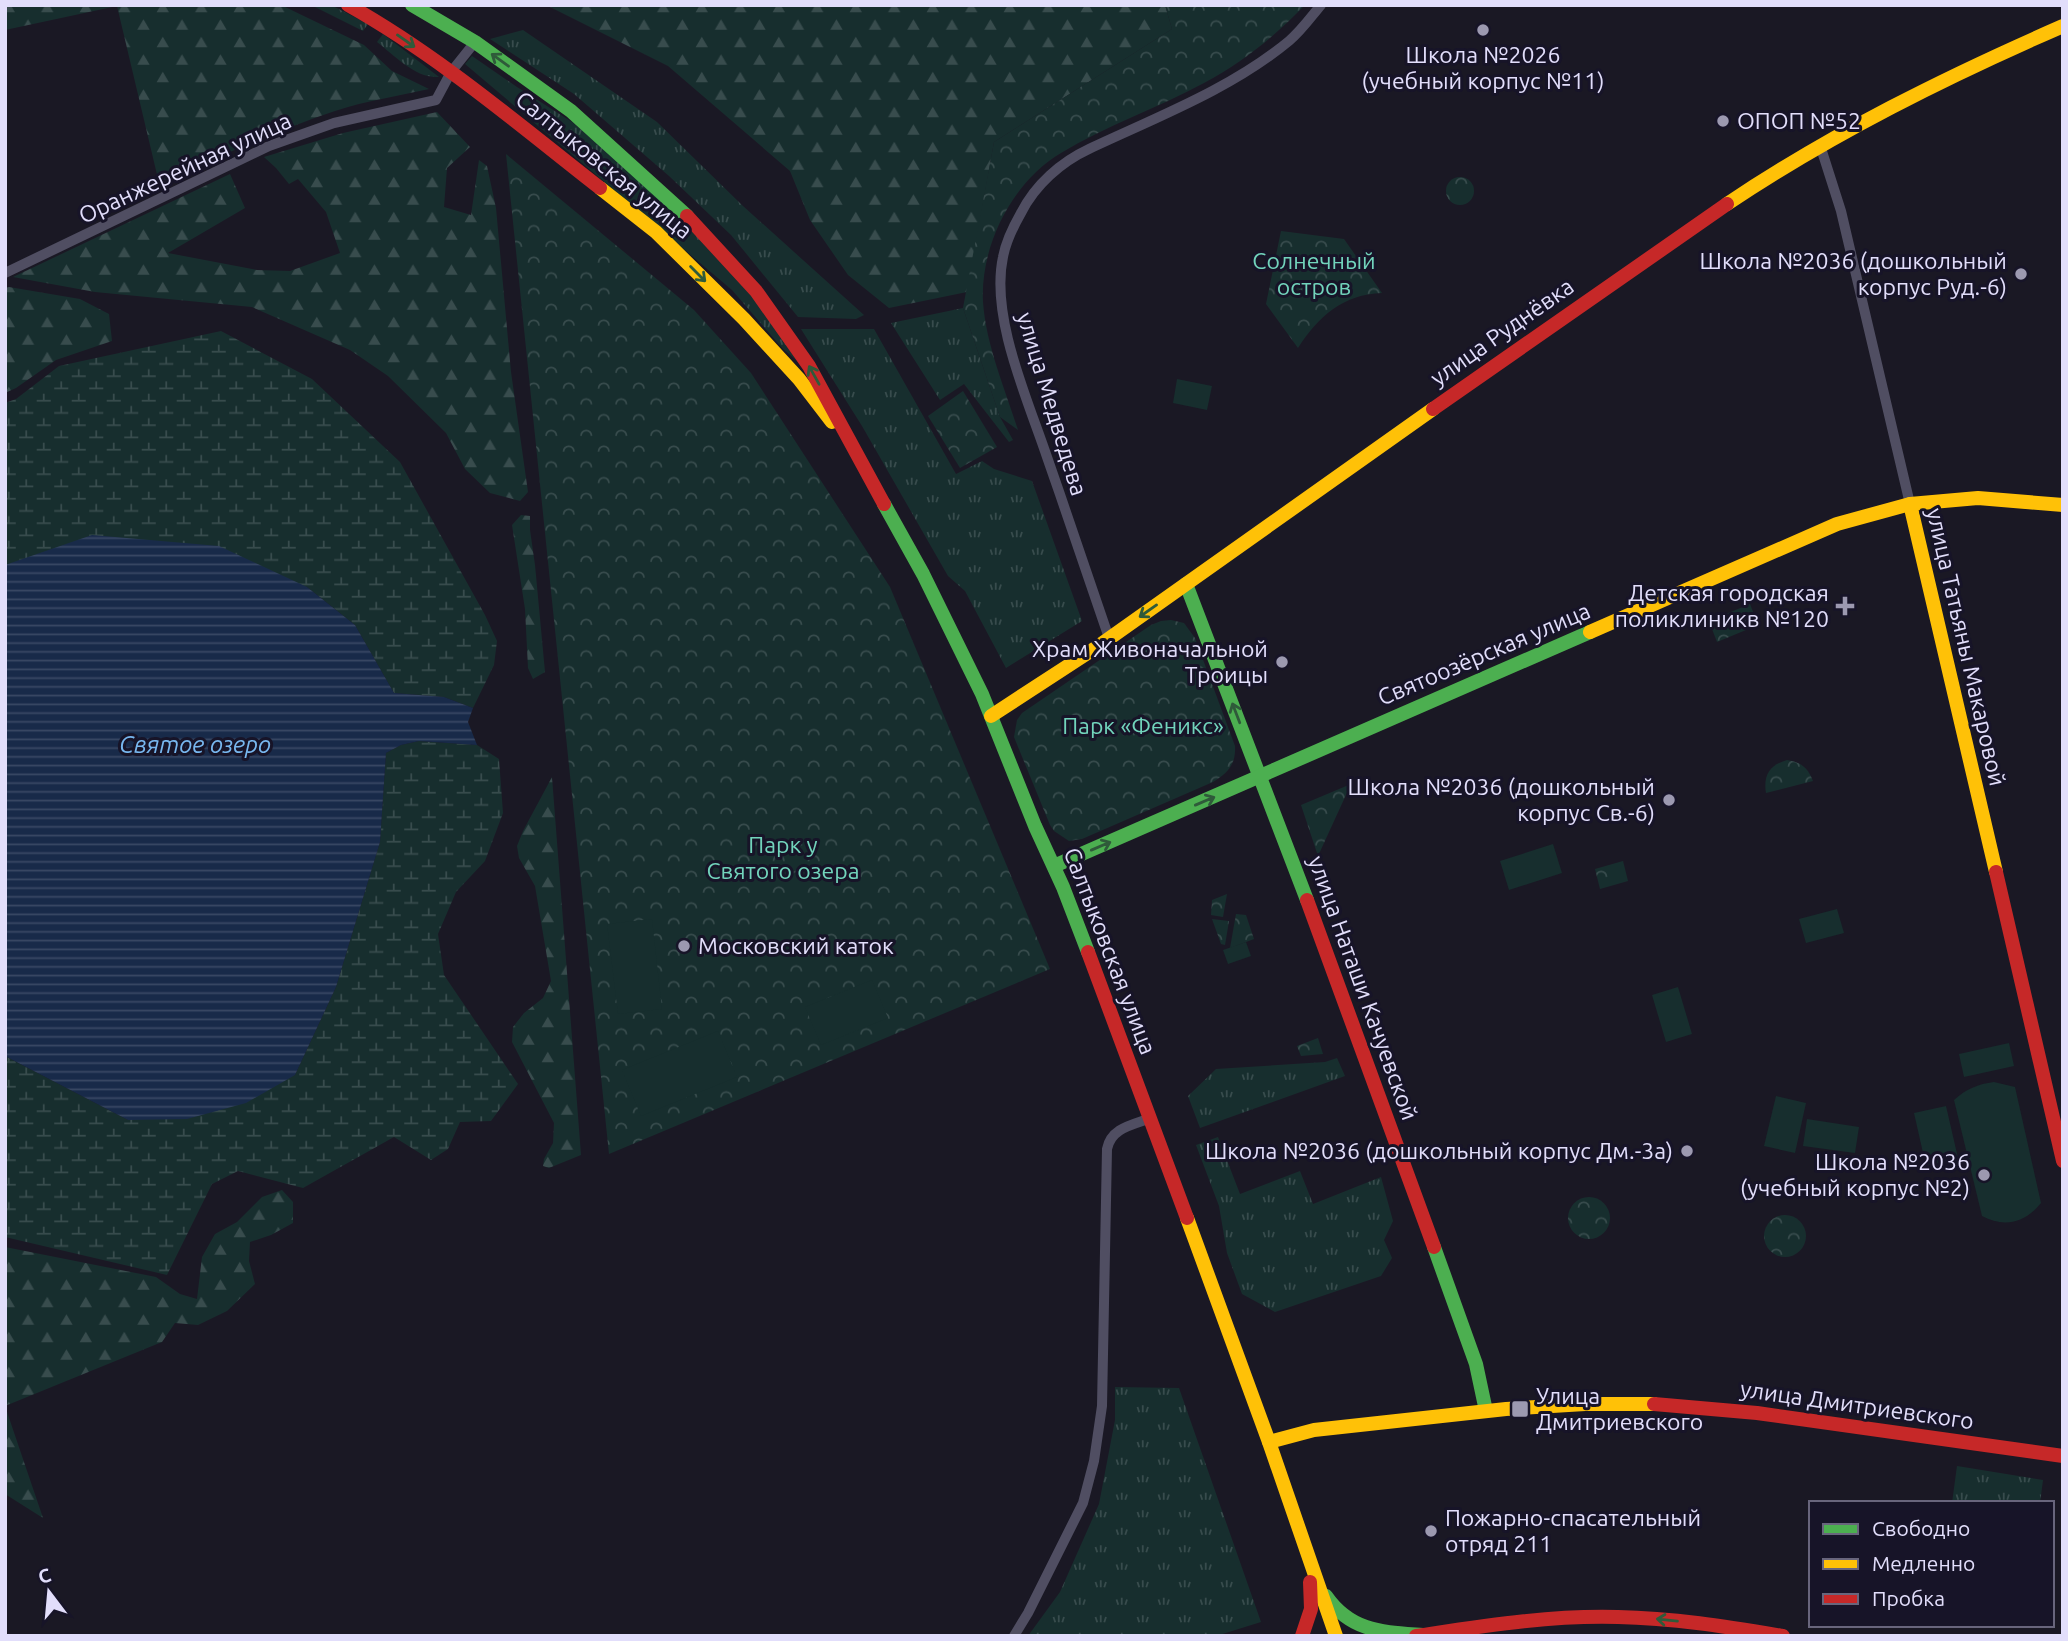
<svg xmlns="http://www.w3.org/2000/svg" width="2068" height="1641" font-family="Ubuntu,sans-serif">
  <style>
    .grass { fill: url(#grass-tufts) }
    .forest { fill: url(#forest-firs) }
    .wetland { fill: url(#wetland-marsh) }
    .park { fill: url(#park-crowns) }
    .pitch { fill: #172e2e }
    .water { fill: url(#water-rules) }
    .lines { fill: none; stroke-linecap: round; stroke-linejoin: round }
    .street { stroke: #504e62; stroke-width: 10 }
    .fast { stroke: #4caf50; stroke-width: 14 }
    .slow { stroke: #ffc107; stroke-width: 14 }
    .jam { stroke: #c62828; stroke-width: 14 }
    .oneway { stroke: #2f5a3a }
    .poi-dot { fill: #9c99b0; stroke: #171428; stroke-width: 2.5 }
    .labels { text-anchor: middle; stroke-width: 6; stroke-linejoin: round; paint-order: stroke }
    .poi-label { font-size: 23px; fill: #e2defb; stroke: #171428; text-anchor: end }
    .street-label { font-size: 23px; fill: #e2defb; stroke: #171428 }
    .park-label { font-size: 23px; fill: #72d4bc; stroke: #171428 }
    .water-label { font-size: 24px; font-style: italic; fill: #78b7ef; stroke: #171428 }
  </style>
  <defs>
    <pattern id="grass-tufts" width="24" height="20" patternUnits="userSpaceOnUse" patternTransform="scale(1.75)"><rect width="24" height="20" fill="#172e2e"/><path d="M3 7l-1-3M5 7V3M7 7l1-3M15 17l-1-3M17 17v-4M19 17l1-3" fill="none" stroke="#384c4d"/></pattern>
    <pattern id="forest-firs" width="22" height="20" patternUnits="userSpaceOnUse" patternTransform="scale(1.75)"><rect width="22" height="20" fill="#172e2e"/><path d="M5 1l3.5 6h-7zM16 11l3.5 6h-7z" fill="#384c4d"/></pattern>
    <pattern id="wetland-marsh" width="20" height="14" patternUnits="userSpaceOnUse" patternTransform="scale(1.75)"><rect width="20" height="14" fill="#172e2e"/><path d="M1 5h8M5 5V1M11 12h8M15 12V8" fill="none" stroke="#384c4d"/></pattern>
    <pattern id="park-crowns" width="20" height="18" patternUnits="userSpaceOnUse" patternTransform="scale(1.75)"><rect width="20" height="18" fill="#172e2e"/><path d="M2 6a3 3 0 1 1 6 0M12 15a3 3 0 1 1 6 0" fill="none" stroke="#384c4d"/></pattern>
    <pattern id="water-rules" width="6" height="5" patternUnits="userSpaceOnUse" patternTransform="scale(1.75)"><rect width="6" height="5" fill="#182a49"/><path d="M0 2.5h6" fill="none" stroke="#394864"/></pattern>
  </defs>
  <rect width="100%" height="100%" fill="#1a1824"/>
  <!-- grass -->
  <g class="grass">
    <polygon points="311,5 331,5 368,24 363,31"/>
    <polygon points="523,30 657,122 743,206 864,315 856,319 798,317 731,235 669,176 574,94 490,39"/>
    <path d="M383,34L439,77C416,79 394,55 377,42Z"/>
    <polygon points="472,56 517,87 572,122 646,184 750,289 796,360 783,349 732,290 465,64"/>
    <polygon points="963,308 1000,417 1013,440 1009,442 964,384 940,400 891,323"/>
    <polygon points="801,329 874,329 956,474 982,461 994,469 1032,481 1082,621 1006,668 965,591 948,576 862,426"/>
    <polygon points="1337,1058 1345,1076 1200,1128 1188,1096 1216,1069 1325,1062"/>
    <polygon points="1218,1137 1240,1194 1300,1171 1313,1204 1381,1177 1393,1221 1384,1240 1392,1258 1381,1276 1275,1312 1242,1294 1227,1253 1219,1206 1196,1145"/>
    <polygon points="1115,1387 1179,1388 1261,1622 1216,1636 1028,1636 1060,1592 1099,1504 1115,1420"/>
    <polygon points="1957,1466 2043,1480 2040,1503 1952,1503"/>
  </g>
  <!-- forest -->
  <g class="forest">
    <path d="M5,5H281L364,45L392,71L429,89C398,96 365,101 335,111C275,131 217,158 159,183L117,6L5,30Z"/>
    <polygon points="546,5 1165,5 1172,29 994,142 967,292 889,308 848,275 810,220 790,171 668,66"/>
    <polygon points="437,112 470,147 447,168 444,207 471,215 479,160 487,166 496,208 511,372 528,492 520,501 490,493 465,469 446,433 388,376 350,350 252,307 95,292 13,277 230,174 245,208 168,253 257,270 290,271 340,253 326,212 298,179 289,184 276,168 264,157 343,133"/>
    <polygon points="9,287 80,299 109,314 112,341 56,360 16,388 5,393 5,288"/>
    <polygon points="521,515 530,516 530,530 535,565 545,672 533,679 528,668 525,609 512,525"/>
    <polygon points="552,777 581,1155 549,1168 543,1166 544,1159 553,1143 554,1123 512,1042 513,1027 524,1013 543,998 551,981 535,886 519,858 517,846 523,831"/>
    <polygon points="282,1190 293,1202 293,1223 271,1235 250,1242 249,1261 255,1284 227,1311 198,1325 175,1323 162,1342 5,1406 43,1518 5,1494 5,1247 156,1277 180,1294 197,1299 202,1257 215,1234 237,1222 262,1197"/>
  </g>
  <!-- wetland -->
  <g class="wetland">
    <polygon points="221,331 312,379 400,462 485,615 497,641 494,665 473,708 444,697 394,693 355,625 307,587 5,565 5,403 16,399 59,366"/>
    <polygon points="419,741 477,745 499,759 503,813 485,861 456,892 438,934 444,975 518,1084 491,1121 460,1122 448,1149 431,1160 394,1137 303,1188 238,1171 212,1184 167,1275 5,1237 5,1056 128,1120 295,1075 336,987 380,842 386,753 401,745"/>
  </g>
  <!-- park -->
  <g class="park">
    <path d="M1165,5H1305C1275,36 1242,63 1204,83C1158,108 1105,126 1061,153C1012,182 980,246 983,302C986,345 1005,389 1018,430L1000,417L963,308L994,142L1172,29Z"/>
    <polygon points="506,154 694,310 751,373 890,587 1050,969 609,1154"/>
    <circle cx="1460" cy="191" r="14"/>
    <path d="M1281,231L1344,239L1382,293C1343,294 1318,317 1298,348L1266,304Z"/>
    <polygon points="963,391 997,447 960,468 928,416"/>
    <polygon points="1750,604 1758,625 1717,642 1709,621"/>
    <path d="M1171,620L1184,623L1195,638L1235,746C1236,764 1228,773 1213,782L1082,839L1069,841L1054,831L1050,825L1014,737L1017,720L1022,713L1151,625L1161,621Z"/>
    <path d="M1787,760C1801,762 1808,768 1813,781L1766,793C1763,775 1770,765 1787,760Z"/>
    <polygon points="1351,784 1318,856 1301,805"/>
    <polygon points="1623,861 1628,881 1600,889 1595,869"/>
    <polygon points="1227,894 1223,917 1211,915 1212,900"/>
    <polygon points="1236,914 1246,915 1254,939 1230,948"/>
    <polygon points="1212,919 1229,921 1225,945 1221,944"/>
    <polygon points="1318,1038 1323,1054 1301,1056 1297,1046"/>
    <circle cx="1589" cy="1218" r="21"/>
    <circle cx="1785" cy="1236" r="21"/>
  </g>
  <!-- pitch -->
  <g class="pitch">
    <polygon points="1177,379 1212,386 1207,410 1173,403"/>
    <polygon points="1553,844 1562,873 1509,890 1500,861"/>
    <polygon points="1837,909 1844,933 1806,943 1799,919"/>
    <polygon points="652,919 662,1009 618,1014 607,924"/>
    <polygon points="1246,942 1251,956 1228,964 1223,950"/>
    <polygon points="872,980 888,1018 821,1045 805,1007"/>
    <polygon points="1678,987 1692,1034 1666,1042 1652,995"/>
    <polygon points="718,1031 737,1077 641,1116 622,1070"/>
    <polygon points="2009,1043 2014,1066 1964,1077 1959,1054"/>
    <path d="M1994,1082L2015,1087L2041,1203C2025,1223 2004,1228 1982,1216L1954,1100C1966,1089 1978,1084 1994,1082Z"/>
    <polygon points="1776,1096 1806,1103 1795,1153 1764,1146"/>
    <polygon points="1946,1106 1958,1158 1926,1166 1914,1113"/>
    <polygon points="1807,1119 1859,1127 1855,1153 1803,1146"/>
  </g>
  <!-- water -->
  <polygon class="water" points="92,535 219,546 307,587 355,625 394,693 444,697 473,708 468,722 477,745 419,741 401,745 386,753 380,842 336,987 295,1075 246,1103 187,1119 128,1120 5,1056 5,565"/>
  <g class="lines">
    <!-- street -->
    <g class="street">
      <polyline points="1820,145 1841,211 1910,504"/>
      <polyline points="5,273 269,146 334,123 436,100 451,72 475,42"/>
      <path d="M1109,638C1088,577 1068,517 1047,457C1028,400 990,317 1003,257C1006,241 1013,227 1021,213C1035,185 1061,162 1089,149C1157,117 1231,89 1289,41C1301,31 1311,17 1321,5"/>
      <path d="M1014,1636L1028,1613L1083,1503L1094,1461L1102,1406L1107,1149C1111,1128 1132,1125 1151,1118"/>
    </g>
    <!-- fast -->
    <g class="fast">
      <polyline points="412,5 475,42 571,111 687,216"/>
      <polyline points="884,504 923,574 982,694 1035,826 1063,887 1088,952"/>
      <polyline points="1186,584 1307,900"/>
      <polyline points="1054,866 1590,632"/>
      <polyline points="1434,1247 1476,1364 1486,1411"/>
      <path d="M1326,1596C1351,1632 1383,1632 1423,1635"/>
    </g>
    <!-- slow -->
    <g class="slow">
      <polyline points="600,188 656,232 744,319 799,379 832,422"/>
      <path d="M1727,204C1833,133 1946,77 2063,26"/>
      <polyline points="1910,504 1996,872"/>
      <polyline points="1590,632 1837,524 1910,504 1978,498 2063,505"/>
      <polyline points="991,716 1100,645 1433,409"/>
      <polyline points="1187,1218 1269,1442 1336,1636"/>
      <polyline points="1269,1442 1314,1430 1506,1409 1585,1404 1654,1404"/>
    </g>
    <!-- jam -->
    <g class="jam">
      <path d="M348,5C439,56 518,124 600,188"/>
      <polyline points="687,216 756,291 809,366 884,504"/>
      <polyline points="1433,409 1727,204"/>
      <polyline points="1996,872 2063,1161"/>
      <polyline points="1307,900 1434,1247"/>
      <polyline points="1088,952 1187,1218"/>
      <polyline points="1654,1404 1757,1413 2063,1456"/>
      <polyline points="1302,1636 1311,1609 1310,1582"/>
      <path d="M1416,1636C1483,1626 1550,1615 1618,1617C1674,1618 1728,1627 1783,1636"/>
    </g>
  </g>
  <!-- one-way arrows -->
  <defs><path id="oneway-shaft" d="M-6 0H5M1.5-3L5.5 0L1.5 3" fill="none" stroke-width="1.6" stroke-linecap="round" stroke-linejoin="round" transform="scale(1.75)"/></defs>
  <g class="oneway">
    <use href="#oneway-shaft" transform="translate(406 41) rotate(35)"/>
    <use href="#oneway-shaft" transform="translate(500 60) rotate(-144)"/>
    <use href="#oneway-shaft" transform="translate(698 274) rotate(45)"/>
    <use href="#oneway-shaft" transform="translate(814 375) rotate(-119)"/>
    <use href="#oneway-shaft" transform="translate(1148 611) rotate(145)"/>
    <use href="#oneway-shaft" transform="translate(1236 713) rotate(-111)"/>
    <use href="#oneway-shaft" transform="translate(1205 801) rotate(-23)"/>
    <use href="#oneway-shaft" transform="translate(1101 846) rotate(-23)"/>
    <use href="#oneway-shaft" transform="translate(1667 1620) rotate(-174)"/>
  </g>
  <!-- markers -->
  <g class="poi-dot">
    <circle cx="1483" cy="30" r="7"/>
    <circle cx="1723" cy="121" r="7"/>
    <circle cx="2021" cy="274" r="7"/>
    <path d="M1841.5 595.5h7v7h7v7h-7v7h-7v-7h-7v-7h7z"/>
    <circle cx="1282" cy="662" r="7"/>
    <circle cx="1669" cy="800" r="7"/>
    <circle cx="684" cy="946" r="7"/>
    <circle cx="1687" cy="1151" r="7"/>
    <circle cx="1984" cy="1175" r="7"/>
    <rect x="1511" y="1400" width="18" height="18" rx="3.5"/>
    <circle cx="1431" cy="1531" r="7"/>
  </g>
  <g class="labels">
    <!-- poi labels -->
    <g class="poi-label">
      <text x="1483" y="63" text-anchor="middle">Школа №2026<tspan x="1483" dy="26">(учебный корпус №11)</tspan></text>
      <text x="1737" y="129" text-anchor="start">ОПОП №52</text>
      <text x="2007" y="269">Школа №2036 (дошкольный<tspan x="2007" dy="26">корпус Руд.-6)</tspan></text>
      <text x="1829" y="601">Детская городская<tspan x="1829" dy="26">поликлиникв №120</tspan></text>
      <text x="1268" y="657">Храм Живоначальной<tspan x="1268" dy="26">Троицы</tspan></text>
      <text x="1655" y="795">Школа №2036 (дошкольный<tspan x="1655" dy="26">корпус Св.-6)</tspan></text>
      <text x="698" y="954" text-anchor="start">Московский каток</text>
      <text x="1673" y="1159">Школа №2036 (дошкольный корпус Дм.-3а)</text>
      <text x="1970" y="1170">Школа №2036<tspan x="1970" dy="26">(учебный корпус №2)</tspan></text>
      <text x="1536" y="1404" text-anchor="start">Улица<tspan x="1536" dy="26">Дмитриевского</tspan></text>
      <text x="1445" y="1526" text-anchor="start">Пожарно-спасательный<tspan x="1445" dy="26">отряд 211</tspan></text>
    </g>
    <!-- street labels -->
    <g class="street-label">
      <text transform="translate(604 165) rotate(39)" y="8">Салтыковская улица</text>
      <text transform="translate(185 168) rotate(-25)" y="8">Оранжерейная улица</text>
      <text transform="translate(1502 332) rotate(-35)" y="8">улица Руднёвка</text>
      <text transform="translate(1052 404) rotate(73)" y="8">улица Медведева</text>
      <text transform="translate(1966 647) rotate(77)" y="8">улица Татьяны Макаровой</text>
      <text transform="translate(1484 654) rotate(-23)" y="8">Святоозёрская улица</text>
      <text transform="translate(1110 951) rotate(69)" y="8">Салтыковская улица</text>
      <text transform="translate(1363 988) rotate(70)" y="8">улица Наташи Качуевской</text>
      <text transform="translate(1857 1405) rotate(8)" y="8">улица Дмитриевского</text>
    </g>
    <!-- park labels -->
    <g class="park-label">
      <text x="1314" y="269">Солнечный<tspan x="1314" dy="26">остров</tspan></text>
      <text x="1143" y="734">Парк «Феникс»</text>
      <text x="783" y="853">Парк у<tspan x="783" dy="26">Святого озера</tspan></text>
    </g>
    <!-- water labels -->
    <g class="water-label">
      <text x="195" y="753">Святое озеро</text>
    </g>
  </g>
  <!-- border -->
  <rect width="2068" height="1641" fill="none" stroke="#e2defb" stroke-width="14"/>
  <!-- legend -->
  <rect x="1809" y="1501" width="245" height="126" fill="#171428" stroke="#68657c" stroke-width="2"/>
  <rect x="1823" y="1524" width="35" height="10" fill="#4caf50" stroke="#68657c" stroke-width="2"/>
  <text x="1872" y="1536" font-size="21" fill="#e2defb">Свободно</text>
  <rect x="1823" y="1559" width="35" height="10" fill="#ffc107" stroke="#68657c" stroke-width="2"/>
  <text x="1872" y="1571" font-size="21" fill="#e2defb">Медленно</text>
  <rect x="1823" y="1594" width="35" height="10" fill="#c62828" stroke="#68657c" stroke-width="2"/>
  <text x="1872" y="1606" font-size="21" fill="#e2defb">Пробка</text>
  <!-- north arrow -->
  <g transform="translate(49 1592) rotate(344)" stroke="#171428" stroke-width="5" paint-order="stroke">
  <path d="M0-5L12 26L0 18L-12 26Z" fill="#e2defb"/>
  <text y="-10" font-size="19" font-weight="bold" text-anchor="middle" fill="#e2defb">С</text>
  </g>
</svg>
